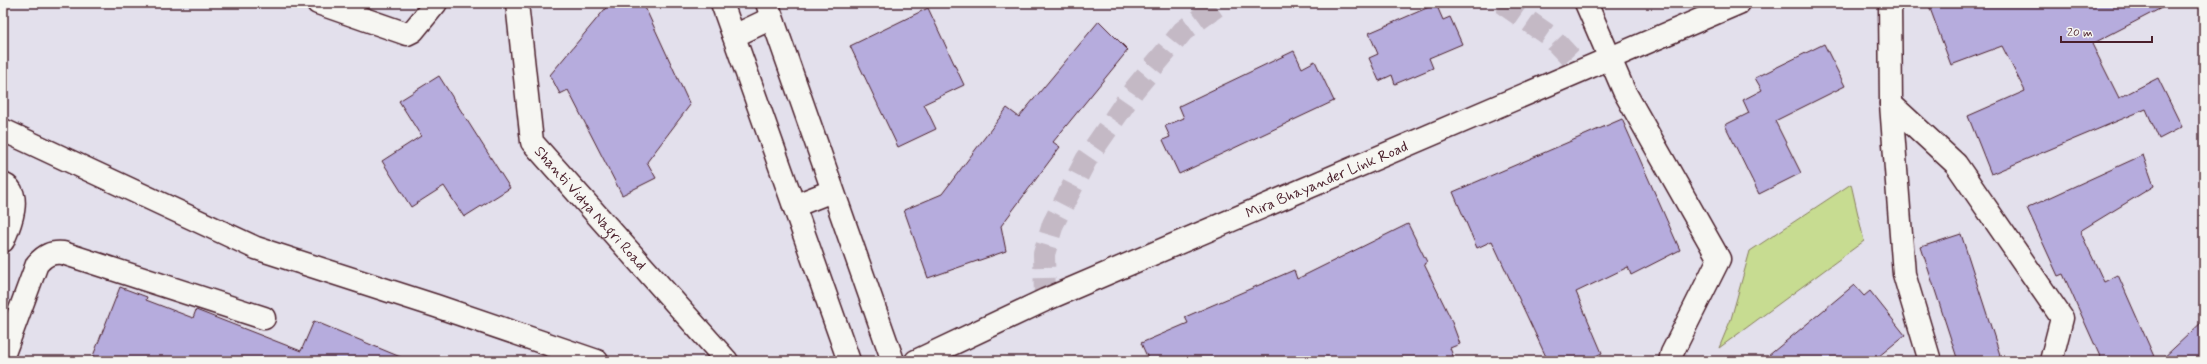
<svg xmlns="http://www.w3.org/2000/svg" width="2207" height="364" font-family="Mynerve,sans-serif">
  <style>
    .green { fill: #c7dc91; stroke: #887e5e }
    .building { fill: #b6acdd; stroke: #4a1f2b }
    .lines { fill: none; stroke-linecap: round; stroke-linejoin: round }
    .minor-tunnel { stroke: #c4b9c5; stroke-width: 22; stroke-dasharray: 22 11; stroke-linecap: butt }
    .minor-casing { stroke: #4a1f2b; stroke-width: 25 }
    .minor { stroke: #f6f6f2; stroke-width: 22 }
    .labels { text-anchor: middle; stroke-width: 3.5; stroke-linejoin: round; paint-order: stroke }
    .street-label { font-size: 15px; fill: #4a1f2b; stroke: #f6f6f2 }
  </style>
  <rect width="100%" height="100%" fill="#e3e0ec"/>
  <filter id="ink" filterUnits="userSpaceOnUse"><feTurbulence type="fractalNoise" baseFrequency=".025" numOctaves="2"/><feDisplacementMap in="SourceGraphic" scale="8" xChannelSelector="R" yChannelSelector="G"/><feConvolveMatrix kernelMatrix="1 2 1 2 8 2 1 2 1" color-interpolation-filters="sRGB"/></filter>
  <g filter="url(#ink)">
    <!-- green -->
    <polygon class="green" points="1851,184 1864,241 1719,348 1731,319 1750,251"/>
    <!-- building -->
    <g class="building">
      <polygon points="610,3 643,3 690,105 647,162 656,178 622,195 568,90 560,94 550,75"/>
      <polygon points="1928,3 2171,3 2092,44 2119,98 2158,78 2182,127 2159,139 2146,109 1991,174 1968,116 2025,91 2002,46 1951,65"/>
      <polygon points="1436,4 1443,20 1450,17 1462,44 1429,58 1433,68 1395,84 1392,75 1379,81 1369,58 1378,54 1369,33"/>
      <polygon points="928,8 964,85 924,104 936,129 898,147 850,46"/>
      <polygon points="1099,21 1128,50 1053,142 1060,147 1001,226 1006,251 928,278 904,210 942,194 1007,108 1019,117"/>
      <polygon points="1824,44 1845,86 1775,121 1801,173 1759,194 1725,125 1749,113 1743,100 1762,90 1755,78"/>
      <polygon points="1294,51 1302,68 1315,61 1334,101 1179,174 1163,140 1170,137 1165,126 1184,118 1179,106"/>
      <polygon points="439,76 510,188 464,217 444,186 411,207 382,161 421,136 399,101"/>
      <polygon points="1622,119 1680,250 1631,275 1628,267 1576,292 1602,353 1585,361 1548,361 1492,241 1477,248 1453,192"/>
      <polygon points="2143,155 2154,186 2080,231 2104,282 2118,275 2156,361 2102,361 2063,274 2058,276 2027,208"/>
      <polygon points="1408,224 1427,262 1424,264 1450,317 1460,344 1450,348 1455,361 1149,361 1141,343 1188,323 1185,317 1294,270 1297,279"/>
      <polygon points="1961,234 2002,361 1958,361 1921,247"/>
      <polygon points="1854,285 1864,296 1870,291 1905,335 1873,361 1762,361"/>
      <polygon points="120,287 147,297 146,300 193,318 196,310 301,351 314,321 410,361 91,361"/>
      <polygon points="2204,320 2204,361 2160,361"/>
    </g>
    <g class="lines">
      <!-- minor-tunnel -->
      <g class="minor-tunnel">
        <polyline points="1502,3 1551,37 1582,70"/>
        <polyline points="1045,300 1044,254 1053,224 1086,160 1134,90 1183,31 1221,3"/>
      </g>
      <!-- minor casing -->
      <g class="minor-casing">
        <g id="minor">
          <polyline points="318,3 407,34 413,31 436,3"/>
          <path id="s1" d="M517,3L532,142L727,361"/>
          <polyline points="722,3 849,361"/>
          <polyline points="767,3 893,361"/>
          <polyline points="1586,3 1624,91 1719,259 1672,353 1670,361"/>
          <polyline points="1890,3 1891,104 1904,274 1930,361"/>
          <polyline points="734,36 772,18"/>
          <polyline points="1891,104 1956,164 2062,318 2051,361"/>
          <polyline points="3,130 256,248 436,306 597,361"/>
          <path d="M3,184C24,193 9,227 3,241"/>
          <polyline points="794,206 832,191"/>
          <path d="M3,356L37,264C45,255 51,252 63,253L264,318"/>
          <path id="s2" d="M916,361L1045,300L1739,3"/>
        </g>
      </g>
      <!-- minor -->
      <use href="#minor" class="minor"/>
    </g>
  </g>
  <g class="labels">
    <!-- street labels -->
    <g class="street-label">
      <text dy="5" stroke="none"><textPath href="#s2" startOffset="449">Mira Bhayander Link Road</textPath></text>
      <text dy="5" stroke="none"><textPath href="#s1" startOffset="228">Shanti Vidya Nagri Road</textPath></text>
    </g>
  </g>
  <!-- margin -->
  <rect width="2207" height="364" fill="none" stroke="#f6f6f2" stroke-width="16"/>
  <rect x="8" y="8" width="2191" height="348" fill="none" stroke="#4a1f2b" stroke-width="1.5" filter="url(#ink)"/>
  <!-- scale -->
  <path d="M2061 36v6h91v-6" fill="none" stroke="#4a1f2b" stroke-width="2"/>
  <text x="2067" y="36" font-size="12" fill="#4a1f2b" stroke="#f6f6f2" stroke-width="3" paint-order="stroke">20 m</text>
</svg>
